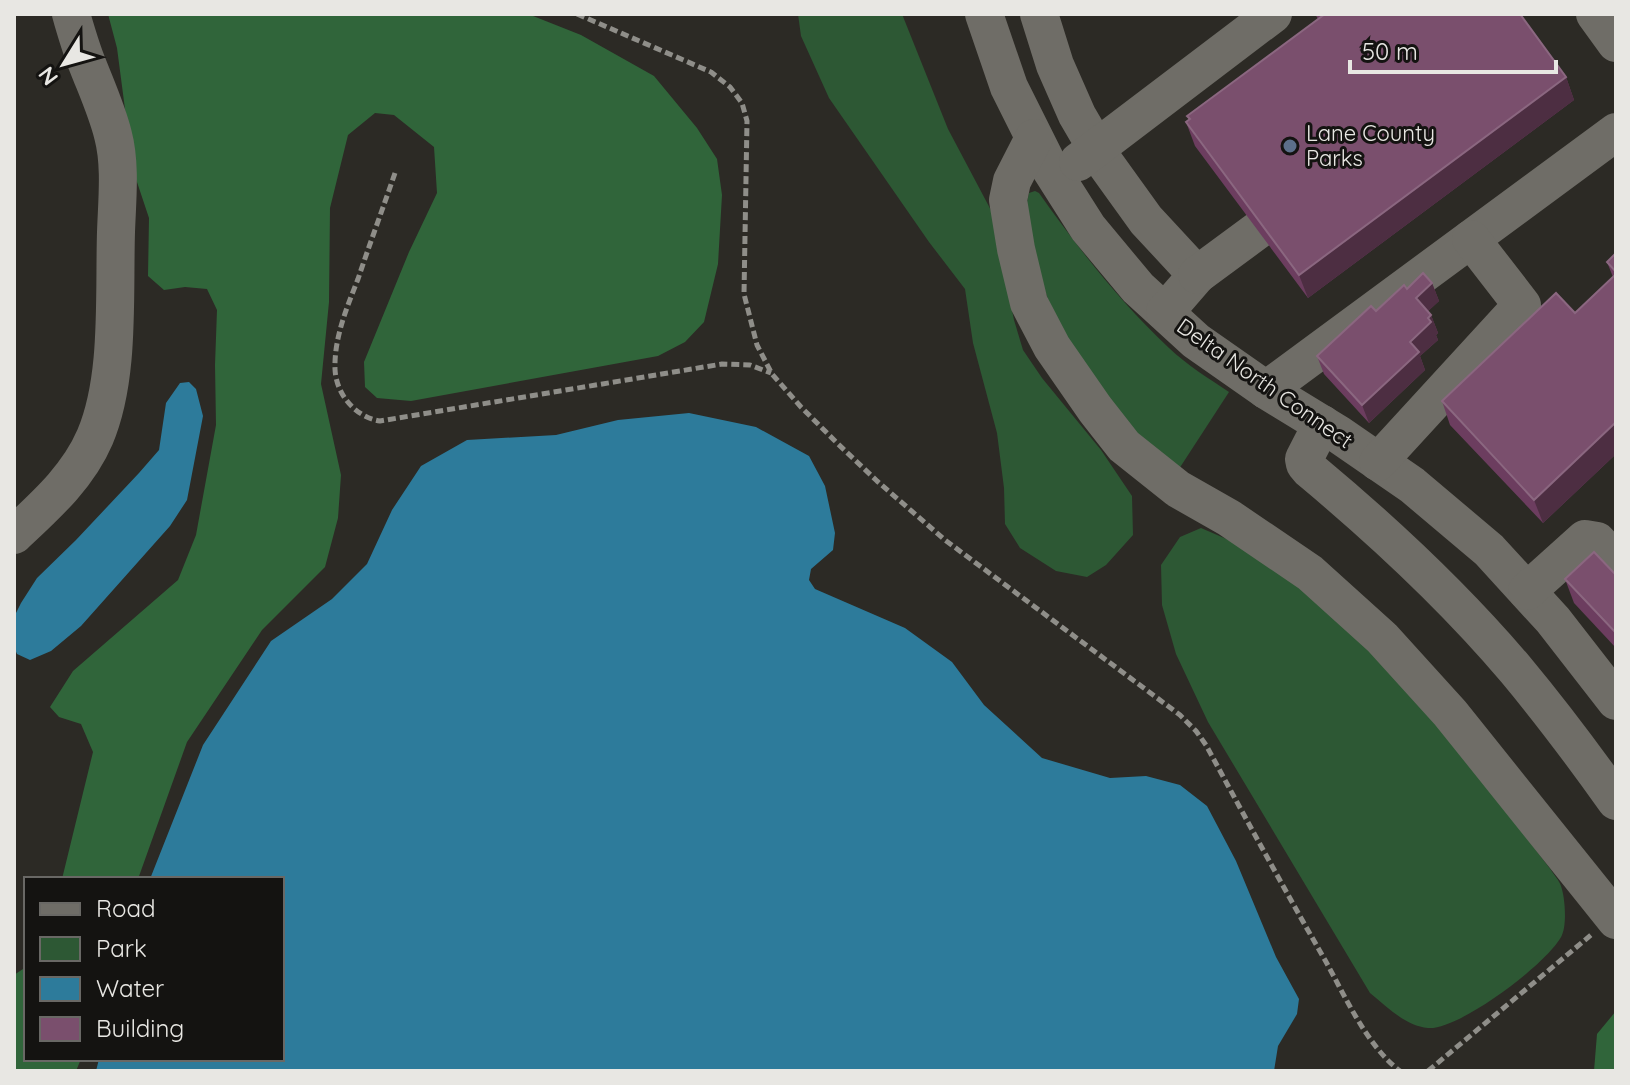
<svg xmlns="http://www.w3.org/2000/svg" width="1630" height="1085" font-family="Quicksand,sans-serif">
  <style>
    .green { fill: #2d5834 }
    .forest { fill: #30653a }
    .water { fill: #2d7b9b }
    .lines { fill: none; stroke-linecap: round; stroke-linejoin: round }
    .path { stroke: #8f8e89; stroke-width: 5; stroke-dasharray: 8 4; stroke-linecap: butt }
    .minor { stroke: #6f6d67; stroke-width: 38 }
    .wall { fill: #6c3d5f }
    .shaded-wall { fill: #4d2e42 }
    .building { fill: #7a4f6d; stroke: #8b6780; stroke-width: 2 }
    .service-dot { fill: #5c6f8a; stroke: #141311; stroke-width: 3 }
    .labels { text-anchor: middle; stroke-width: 6; stroke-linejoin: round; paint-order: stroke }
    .poi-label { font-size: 22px; fill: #e8e7e3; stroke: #141311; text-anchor: start }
    .street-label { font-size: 22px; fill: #e8e7e3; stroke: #141311 }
  </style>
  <rect width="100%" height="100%" fill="#2c2a25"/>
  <!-- green -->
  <g class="green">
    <polygon points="798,14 902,14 948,129 993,214 1014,320 1023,350 1042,378 1101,450 1132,496 1133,535 1106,565 1087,577 1056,571 1020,548 1005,524 1004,488 997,433 973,343 965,289 929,242 829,98 801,36"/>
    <path d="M1035,191L1039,193C1078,248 1120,302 1169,348C1187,365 1208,378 1229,392L1177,472L1144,447L1070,362L1022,225L1029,193Z"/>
    <path d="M1201,528L1252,550L1307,590L1380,658L1447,733L1551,870C1554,875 1559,880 1561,886C1565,897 1567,924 1562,935C1550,962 1458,1031 1428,1028C1405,1026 1386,1006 1370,993L1208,722L1176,654L1162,605L1161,565L1180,537Z"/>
  </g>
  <!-- forest -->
  <g class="forest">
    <polygon points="108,14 528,14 581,35 654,76 697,128 717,159 722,195 718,264 704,322 685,342 658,356 411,401 377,398 365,387 364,362 409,252 437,193 434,147 394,115 375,113 348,135 330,208 329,302 321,384 341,475 338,518 325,567 262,630 187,742 138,879 62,879 93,752 81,724 59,717 50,707 73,671 178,580 196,535 216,425 215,365 217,310 207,289 185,287 164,290 148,276 149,218 133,170 117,48"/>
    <polygon points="26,967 26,1059 81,1059 76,1071 14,1071 14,975"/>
    <polygon points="1616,1011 1616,1071 1594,1071 1597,1034"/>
  </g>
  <!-- water -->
  <g class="water">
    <polygon points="189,382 196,389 203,416 187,500 170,526 81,626 51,651 30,660 17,654 14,647 14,617 21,603 37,578 76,540 139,473 159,450 166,403 180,383"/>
    <polygon points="689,413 756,427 809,456 825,486 835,533 833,550 811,569 809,580 815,589 905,628 952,662 984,705 1042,758 1110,778 1146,776 1180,785 1207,806 1236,861 1276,957 1299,999 1297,1014 1278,1046 1274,1071 96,1071 99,1059 282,1059 282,879 150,879 203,745 271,641 332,599 367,564 392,510 421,466 467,440 556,435 618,420"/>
  </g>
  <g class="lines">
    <!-- path -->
    <g class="path">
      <path d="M577,14L711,72L730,87L742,103L747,121L744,294L757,345L772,374L801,407L836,442L877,481L945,540L1180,715L1196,731L1206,745C1245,817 1284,889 1325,960C1345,996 1367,1046 1400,1071"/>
      <path d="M395,173C383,208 370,243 358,279C347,307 334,338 335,369C336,394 355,417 380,421L722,364L750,365L771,373"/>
      <polyline points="1428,1071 1591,935"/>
    </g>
    <!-- minor -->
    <g class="minor">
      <polyline points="984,14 1009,87 1048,165 1088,228 1138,288 1196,341 1266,390 1338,434 1412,485 1489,550 1553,620 1616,701"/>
      <polyline points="1039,14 1055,65 1077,115 1105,163 1146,220 1197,275 1165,312"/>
      <polyline points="1595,14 1616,43"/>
      <polyline points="1034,138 1012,181 1008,200 1016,249 1029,303 1052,347 1095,409 1124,446 1178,489 1229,518 1310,573 1382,638 1450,713 1616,920"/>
      <polyline points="1078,162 1273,14"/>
      <polyline points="1197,275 1258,230"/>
      <polyline points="1266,390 1616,132"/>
      <path d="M1322,424L1304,459L1305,464L1310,470C1382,530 1455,598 1516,670C1551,712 1584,756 1616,801"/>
      <polyline points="1378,462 1522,305 1471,239"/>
      <path d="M14,535C45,506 78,477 95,437C120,378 114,297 116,232C117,201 121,165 113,135C107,111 97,89 88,66C81,49 76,31 71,14"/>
      <polyline points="1527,591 1585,539 1597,541 1616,561"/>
    </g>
  </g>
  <!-- wall -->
  <g class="wall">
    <polygon points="1315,14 1520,14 1566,77 1574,100 1308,298 1195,146 1186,122 1189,120 1187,116 1318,19"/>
    <polygon points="1616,253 1616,454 1543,523 1450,425 1442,401 1575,313 1613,277 1607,262"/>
    <polygon points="1432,283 1439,301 1428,311 1431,315 1438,333 1436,335 1438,340 1420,356 1425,370 1369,423 1324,374 1317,356 1407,289"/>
    <polygon points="1616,575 1616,648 1574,603 1565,579"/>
  </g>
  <!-- shaded-wall -->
  <g class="shaded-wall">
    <polygon points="1566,77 1574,100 1308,298 1299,275"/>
    <polygon points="1432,283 1439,301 1422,317 1416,298"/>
    <polygon points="1431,315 1438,333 1436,335 1438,340 1420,356 1425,370 1369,423 1362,405"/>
    <polygon points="1616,422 1616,454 1543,523 1534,500"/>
  </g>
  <!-- building -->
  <g class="building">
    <polygon points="1325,14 1520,14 1566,77 1299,275 1186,122 1190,119 1187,116"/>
    <polygon points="1616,253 1616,272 1607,262"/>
    <polygon points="1423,273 1432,283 1416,298 1431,315 1428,318 1431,322 1410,342 1419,352 1362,405 1317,356 1371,306 1376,311 1404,285 1407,289"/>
    <polygon points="1616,274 1616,422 1534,500 1442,401 1556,293 1575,313"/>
    <polygon points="1594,552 1616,575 1616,633 1565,579"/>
  </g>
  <!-- markers -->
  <circle class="service-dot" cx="1290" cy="146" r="8"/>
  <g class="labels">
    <!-- poi labels -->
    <g class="poi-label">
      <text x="1306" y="141">Lane County<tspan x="1306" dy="25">Parks</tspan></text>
    </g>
    <!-- street labels -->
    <g class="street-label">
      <text transform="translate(1265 383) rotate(35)" y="8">Delta North Connect</text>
    </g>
  </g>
  <!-- border -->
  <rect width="1630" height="1085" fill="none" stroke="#e8e7e3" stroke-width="32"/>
  <!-- legend -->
  <rect x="24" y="877" width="260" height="184" fill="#141311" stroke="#696865" stroke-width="2"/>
  <rect x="40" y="903" width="40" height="12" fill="#6f6d67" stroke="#696865" stroke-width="2"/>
  <text x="96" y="917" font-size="24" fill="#e8e7e3">Road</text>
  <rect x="40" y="937" width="40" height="24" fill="#2d5834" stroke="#696865" stroke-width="2"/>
  <text x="96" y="957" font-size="24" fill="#e8e7e3">Park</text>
  <rect x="40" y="977" width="40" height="24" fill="#2d7b9b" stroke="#696865" stroke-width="2"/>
  <text x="96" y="997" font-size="24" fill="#e8e7e3">Water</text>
  <rect x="40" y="1017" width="40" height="24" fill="#7a4f6d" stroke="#696865" stroke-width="2"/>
  <text x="96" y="1037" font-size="24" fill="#e8e7e3">Building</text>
  <!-- north arrow -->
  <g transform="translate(64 64) rotate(233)" stroke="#141311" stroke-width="6" paint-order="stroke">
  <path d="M0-6L14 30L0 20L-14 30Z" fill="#e8e7e3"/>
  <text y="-12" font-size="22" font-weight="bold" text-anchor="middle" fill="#e8e7e3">N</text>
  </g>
  <!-- scale -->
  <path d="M1350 60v12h206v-12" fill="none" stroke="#e8e7e3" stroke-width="4"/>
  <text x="1362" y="60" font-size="24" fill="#e8e7e3" stroke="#141311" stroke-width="6" paint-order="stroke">50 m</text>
</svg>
